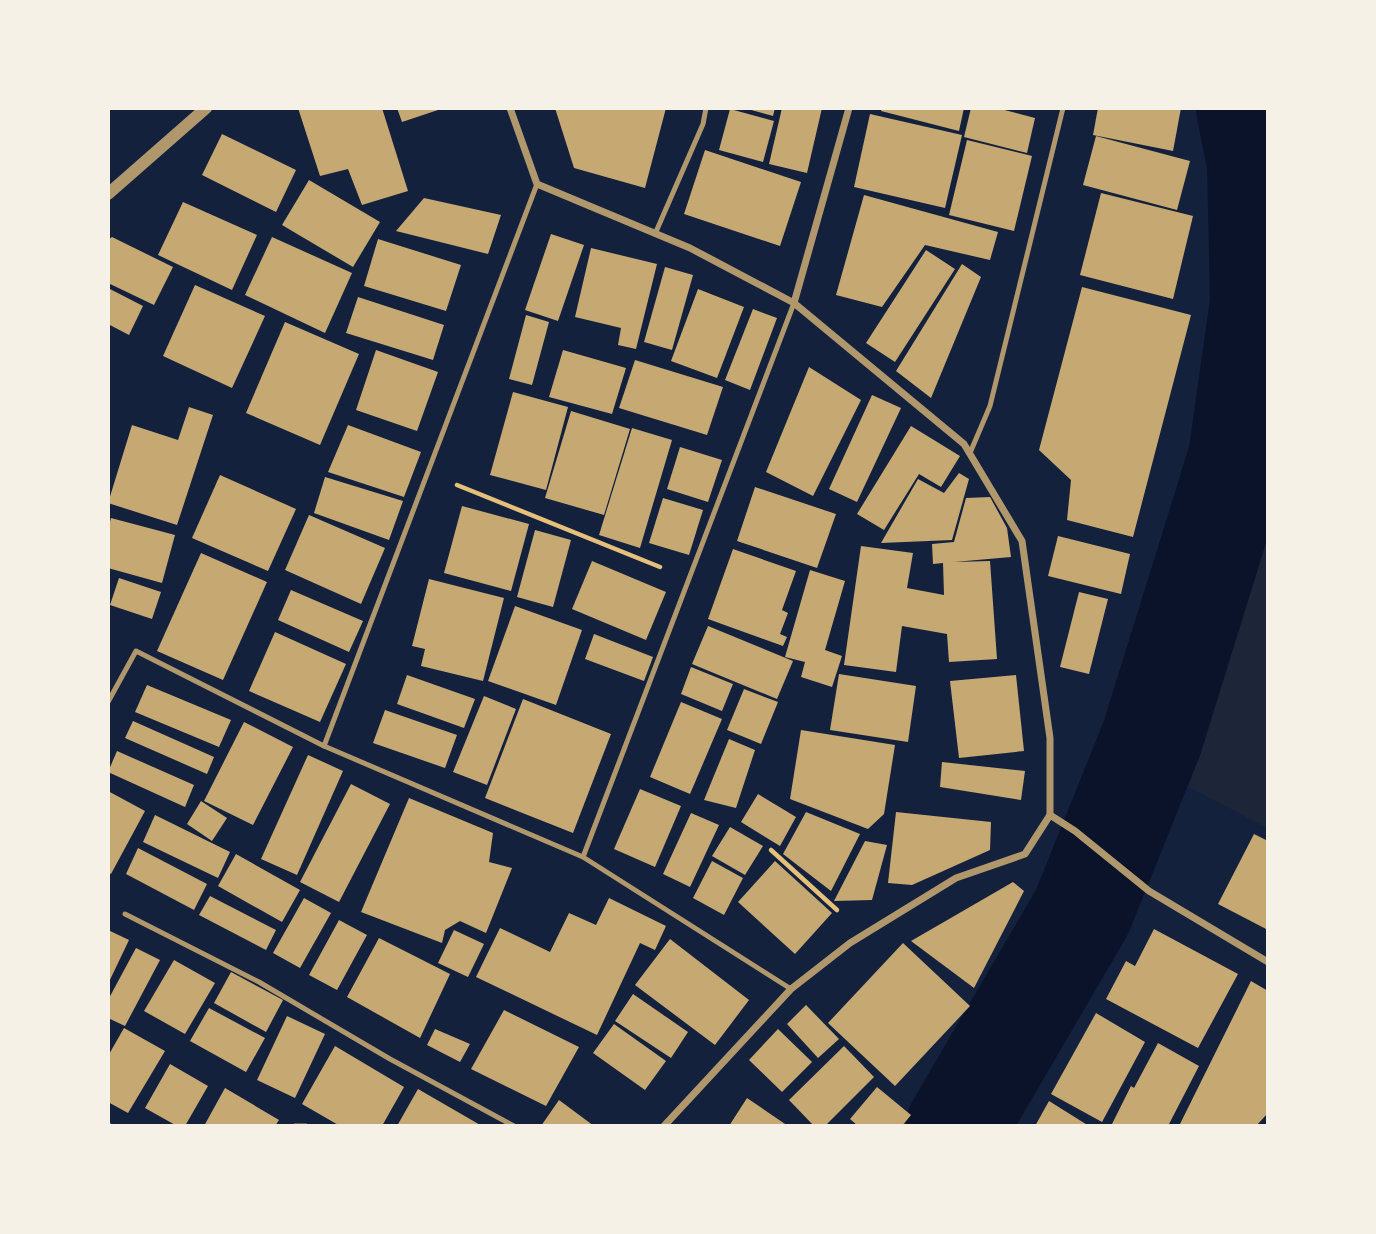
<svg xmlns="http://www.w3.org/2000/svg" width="1376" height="1234" font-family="Jost,sans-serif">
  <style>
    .green { fill: #1d2539 }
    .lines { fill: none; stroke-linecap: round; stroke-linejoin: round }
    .river { stroke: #0b132b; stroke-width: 102 }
    .building { fill: #c6a872 }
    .path { stroke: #e5c07b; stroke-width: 4.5 }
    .service { stroke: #b1986c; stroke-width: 5 }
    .minor { stroke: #b1986c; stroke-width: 7 }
    .tertiary { stroke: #b1986c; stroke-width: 12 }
  </style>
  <rect width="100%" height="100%" fill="#14213d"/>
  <!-- green -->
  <polygon class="green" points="1267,512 1268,828 1267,828 1189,787"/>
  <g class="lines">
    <!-- river -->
    <polyline class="river" points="957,1126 1082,912 1152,738 1239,458 1261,303 1258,164 1247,108"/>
  </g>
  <!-- building -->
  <g class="building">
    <polygon points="298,108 382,108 408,191 362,205 348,169 320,176"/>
    <polygon points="397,108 440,108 441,109 402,122"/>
    <polygon points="555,108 666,108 645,188 574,168"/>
    <polygon points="744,108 775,108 773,116"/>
    <polygon points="782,108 822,108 807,173 769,164"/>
    <polygon points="882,108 964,108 959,131 881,111"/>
    <polygon points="971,108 997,108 1035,118 1027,153 964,137"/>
    <polygon points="1098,108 1181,108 1173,151 1093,135"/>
    <polygon points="730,109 774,121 763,162 719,150"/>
    <polygon points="870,114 962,135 945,208 854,187"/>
    <polygon points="222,134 296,170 276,212 202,175"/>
    <polygon points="1096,136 1190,161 1177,210 1083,185"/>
    <polygon points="967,140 1032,156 1014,231 949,215"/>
    <polygon points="705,150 801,182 780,246 684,214"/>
    <polygon points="309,180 380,222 353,267 282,225"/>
    <polygon points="1101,193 1193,216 1173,299 1080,275"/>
    <polygon points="864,195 998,232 990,260 925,245 882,307 836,295"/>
    <polygon points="424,198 501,215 488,254 396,231"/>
    <polygon points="183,202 257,235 232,290 158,255"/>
    <polygon points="551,234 584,245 558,321 525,310"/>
    <polygon points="112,237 173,267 154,305 108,283 108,240"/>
    <polygon points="272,237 352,273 325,333 245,295"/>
    <polygon points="378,239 461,265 446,311 364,286"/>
    <polygon points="591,248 657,264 636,349 618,345 621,328 575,317"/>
    <polygon points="926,250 955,269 895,362 866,343"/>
    <polygon points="962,264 981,277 931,398 896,371"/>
    <polygon points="665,267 693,275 672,350 644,342"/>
    <polygon points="195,285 265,316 232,388 163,356"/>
    <polygon points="1082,287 1191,315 1133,537 1067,520 1071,480 1039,450"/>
    <polygon points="108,288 143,306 129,335 108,324"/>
    <polygon points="698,289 744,307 717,378 671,361"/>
    <polygon points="358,297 444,325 433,360 346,333"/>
    <polygon points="753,309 777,318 750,390 725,380"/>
    <polygon points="526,315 549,322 532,385 509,379"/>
    <polygon points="285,322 359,354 320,445 246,413"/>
    <polygon points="376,350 438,372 417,431 356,410"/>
    <polygon points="563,350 626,368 612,414 549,397"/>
    <polygon points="635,360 723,387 707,435 619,408"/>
    <polygon points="809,367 861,400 813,496 766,472"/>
    <polygon points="513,392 568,407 546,490 490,475"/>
    <polygon points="872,395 901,408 857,502 829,489"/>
    <polygon points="189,407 213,415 177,525 108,503 132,425 178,440"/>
    <polygon points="571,411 630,429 604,515 545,498"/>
    <polygon points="348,425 421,452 404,497 328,472"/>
    <polygon points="911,426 960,456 941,487 919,474 884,530 857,514"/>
    <polygon points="632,428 672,440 640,548 599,535"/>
    <polygon points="680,447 722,460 708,502 667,489"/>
    <polygon points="959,473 969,479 952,540 881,543 918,479 944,493"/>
    <polygon points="220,475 296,509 268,571 192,538"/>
    <polygon points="325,477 403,501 389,540 314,513"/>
    <polygon points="755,487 836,514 817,568 737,541"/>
    <polygon points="990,497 1007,528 1011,557 954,562 990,561 997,659 949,662 947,634 902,626 896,672 844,665 861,546 913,553 907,588 944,595 943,563 933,564 932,544 954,542 966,498"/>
    <polygon points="663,498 703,510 689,555 649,543"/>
    <polygon points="462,506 529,524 511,591 444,573"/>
    <polygon points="309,515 385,548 361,604 285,570"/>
    <polygon points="111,518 175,535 162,583 108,568 108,529"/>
    <polygon points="535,530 571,540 553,607 517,597"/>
    <polygon points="1058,536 1130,554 1121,594 1048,576"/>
    <polygon points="733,549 796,571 782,610 788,613 780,634 787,637 783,646 708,619"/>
    <polygon points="201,553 267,582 223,680 157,651"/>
    <polygon points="592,561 666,592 646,640 572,609"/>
    <polygon points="810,570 845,581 825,650 842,656 832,687 801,677 805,662 785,657"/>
    <polygon points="119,578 161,592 152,619 110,605"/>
    <polygon points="429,579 504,598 483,681 421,666 425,649 412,646"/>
    <polygon points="291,590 363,621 349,652 278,620"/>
    <polygon points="1079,592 1108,599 1089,674 1060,667"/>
    <polygon points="515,606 582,630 556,705 488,681"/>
    <polygon points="708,626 793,661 777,699 692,664"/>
    <polygon points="275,632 346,664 320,722 249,691"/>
    <polygon points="594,634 653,657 644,681 585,659"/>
    <polygon points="691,667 733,684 722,711 681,694"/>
    <polygon points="839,674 916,686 908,742 830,730"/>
    <polygon points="407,675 475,699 464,728 397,704"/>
    <polygon points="1016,675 1024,751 959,758 950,681"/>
    <polygon points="147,685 231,720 219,747 135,712"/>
    <polygon points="744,689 778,702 761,744 727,730"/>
    <polygon points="484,696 516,709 487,785 453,772"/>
    <polygon points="523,699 611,734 573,833 485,798"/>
    <polygon points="681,702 722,719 690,794 650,777"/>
    <polygon points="385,710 457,735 445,768 373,743"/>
    <polygon points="133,721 214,757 207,774 125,738"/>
    <polygon points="244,722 293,747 253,825 204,801"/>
    <polygon points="801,730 895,745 884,814 868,829 790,799"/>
    <polygon points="729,739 755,750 736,808 704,800"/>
    <polygon points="117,751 194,785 185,807 108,772"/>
    <polygon points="308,755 343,771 297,875 261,859"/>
    <polygon points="942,762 1025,771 1021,800 940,787"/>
    <polygon points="351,784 390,804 339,902 300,882"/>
    <polygon points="640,789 681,806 655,867 614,849"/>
    <polygon points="108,791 145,811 111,874 108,872"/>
    <polygon points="758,794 796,817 780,846 741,822"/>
    <polygon points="409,798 493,833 489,862 512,868 486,933 460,921 445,930 442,943 361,912"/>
    <polygon points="201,801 227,818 212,841 187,824"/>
    <polygon points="806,812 860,834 831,891 783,854"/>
    <polygon points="896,812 991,822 990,850 912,885 888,883"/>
    <polygon points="691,813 719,825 690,887 663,874"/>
    <polygon points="155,815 230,852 218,878 143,842"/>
    <polygon points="730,827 763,846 745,875 712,856"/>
    <polygon points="1254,834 1268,841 1268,930 1218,904"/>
    <polygon points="865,841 887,845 872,900 834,901"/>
    <polygon points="138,848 207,884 194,910 126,874"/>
    <polygon points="236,854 300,890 282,922 218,886"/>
    <polygon points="712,861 743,878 724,915 693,898"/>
    <polygon points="775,861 832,913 795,954 738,902"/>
    <polygon points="1013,882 1024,891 974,988 911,941"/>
    <polygon points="210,896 276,930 266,950 199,915"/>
    <polygon points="304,898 331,913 300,968 273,953"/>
    <polygon points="609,898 666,926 655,950 640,943 597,1035 476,977 500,928 550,952 569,913 596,925"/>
    <polygon points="339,920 367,935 337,990 309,975"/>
    <polygon points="1154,929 1238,974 1198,1048 1106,999 1126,961 1135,966"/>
    <polygon points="108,930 129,940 108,984"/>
    <polygon points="454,930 484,944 468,977 438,963"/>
    <polygon points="379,938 450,974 420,1038 347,997"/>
    <polygon points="670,939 749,1000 715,1045 635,985"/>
    <polygon points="903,943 970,1006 895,1086 828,1023"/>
    <polygon points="136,948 160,960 125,1026 108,1018 108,1000"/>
    <polygon points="174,960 215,983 185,1034 144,1011"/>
    <polygon points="231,972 283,1000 266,1032 214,1003"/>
    <polygon points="1251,981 1268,991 1268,1113 1256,1126 1179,1126"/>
    <polygon points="633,994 688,1032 671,1058 615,1021"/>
    <polygon points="806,1005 839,1039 818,1058 787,1024"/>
    <polygon points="209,1008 265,1038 246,1072 190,1041"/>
    <polygon points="504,1010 579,1047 546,1106 471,1069"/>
    <polygon points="1096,1013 1145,1042 1102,1122 1051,1094"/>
    <polygon points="287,1016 325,1034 295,1098 257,1080"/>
    <polygon points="614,1024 666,1061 645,1090 593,1053"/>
    <polygon points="124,1028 165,1051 128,1113 108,1102 108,1056"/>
    <polygon points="435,1029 470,1044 460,1062 427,1045"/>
    <polygon points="778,1029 812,1062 782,1092 749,1060"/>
    <polygon points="1158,1043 1199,1066 1168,1126 1112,1124 1131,1086 1134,1088"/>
    <polygon points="335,1046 404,1087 382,1126 340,1126 302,1104"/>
    <polygon points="844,1046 874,1077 825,1126 814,1126 789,1100"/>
    <polygon points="170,1064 208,1086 185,1126 177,1126 145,1108"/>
    <polygon points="877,1087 911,1115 902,1126 858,1126 850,1119"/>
    <polygon points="225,1088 279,1120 275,1126 204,1126"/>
    <polygon points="418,1089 482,1126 397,1126"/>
    <polygon points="747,1098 788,1126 729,1126"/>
    <polygon points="559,1100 594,1126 541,1126"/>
    <polygon points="1049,1101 1089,1126 1035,1126"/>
  </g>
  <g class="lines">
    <!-- path -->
    <g class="path">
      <polyline points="457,485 660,567"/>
      <polyline points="771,850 837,910"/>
    </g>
    <!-- service -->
    <g class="service">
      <polyline points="537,184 324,746 583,857 791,989"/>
      <polyline points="655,234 703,124 706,108"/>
      <polyline points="970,453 990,406 1063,108"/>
      <polyline points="108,702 136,651 324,746"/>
      <polyline points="583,857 794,303"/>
      <polyline points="125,914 259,982 390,1059 514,1126"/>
      <polyline points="108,1125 110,1126"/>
      <polyline points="295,1126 306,1126"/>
    </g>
    <!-- minor -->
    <g class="minor">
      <polyline points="510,108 537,184 690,248 794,303 964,444 1022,541 1050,738 1050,815 1025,854 956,878 850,943 791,989 664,1126"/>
      <polyline points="794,303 849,108"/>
      <polyline points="1050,815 1075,831 1149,891 1268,962"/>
    </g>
    <!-- tertiary -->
    <polyline class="tertiary" points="108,194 206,108"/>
  </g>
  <!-- border -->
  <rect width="1376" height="1234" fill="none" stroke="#f6f1e7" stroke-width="220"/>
</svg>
